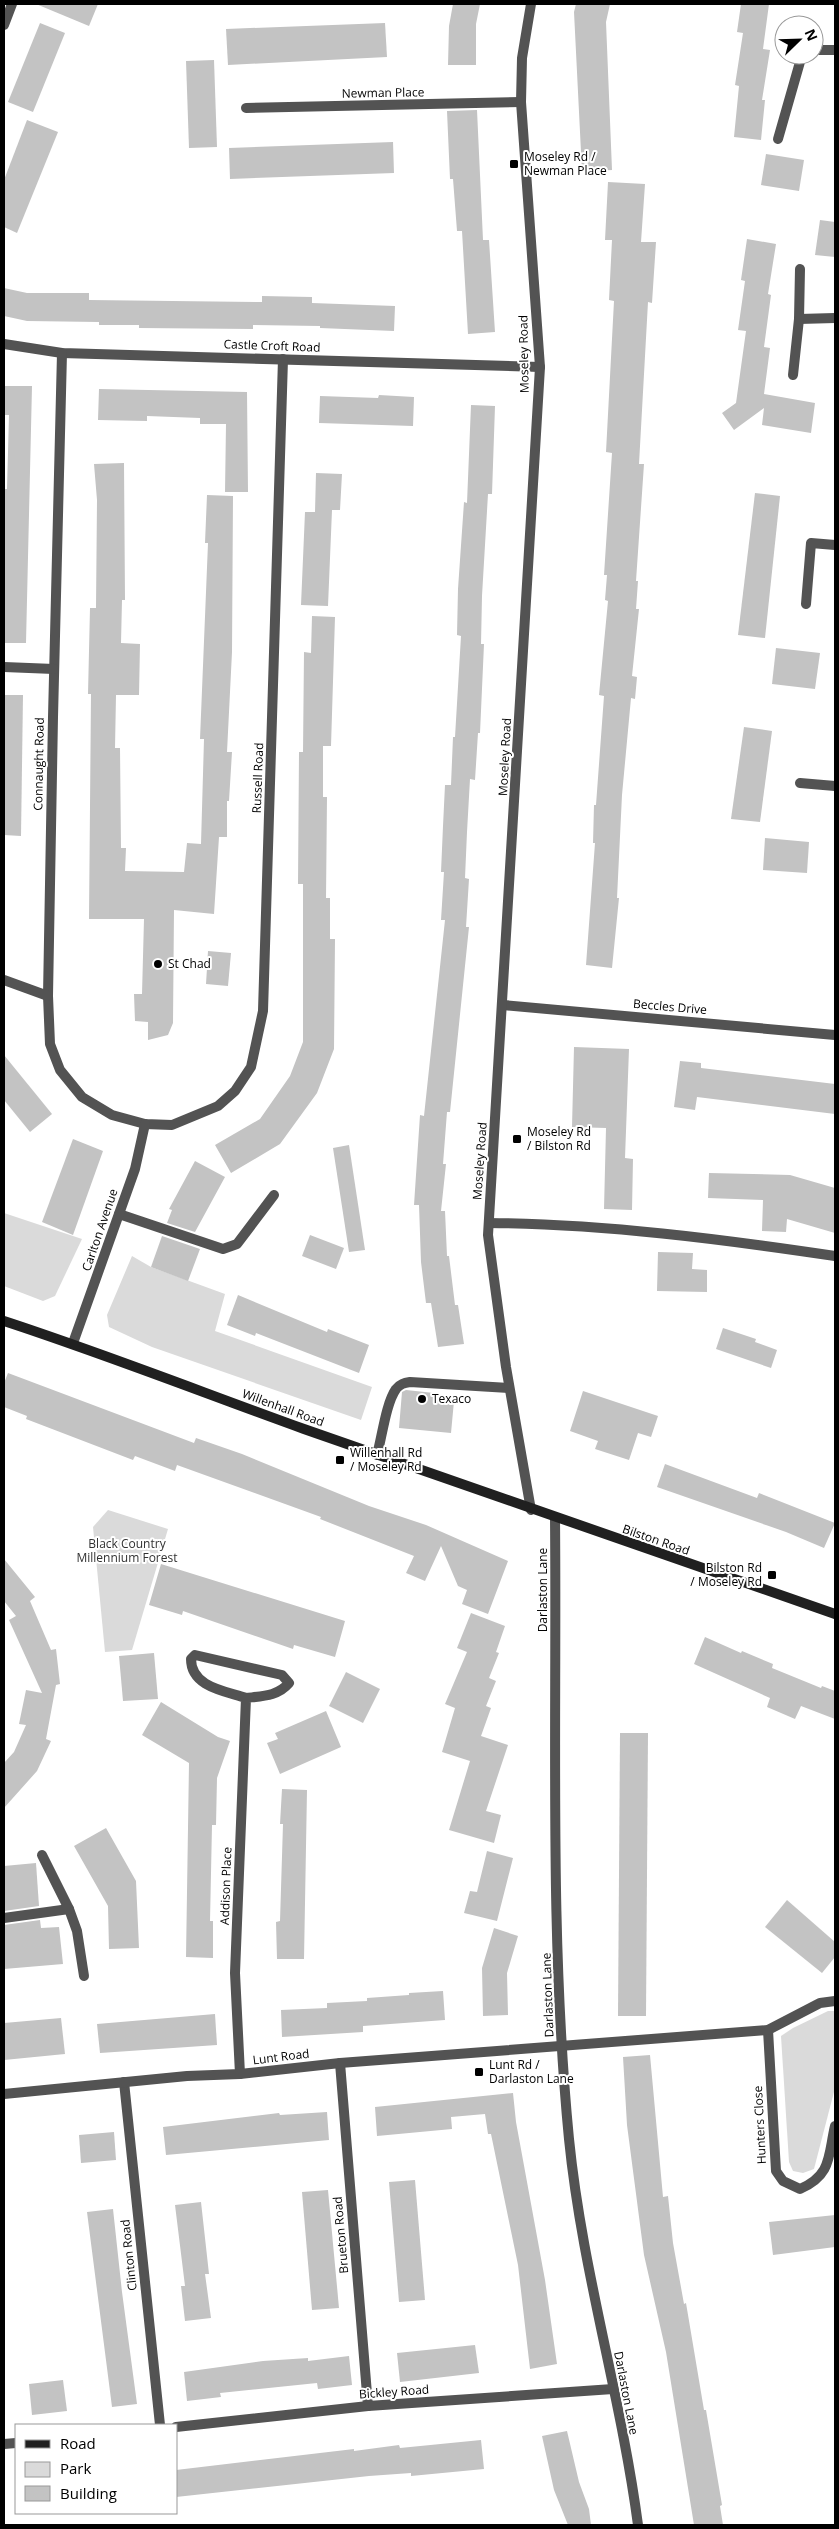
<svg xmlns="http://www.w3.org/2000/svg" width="839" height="2529" font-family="'Open Sans',sans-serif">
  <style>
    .green { fill: #dadada }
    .building { fill: #c3c3c3 }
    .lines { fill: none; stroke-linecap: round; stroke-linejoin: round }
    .service { stroke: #535353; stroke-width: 10 }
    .minor { stroke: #535353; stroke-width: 10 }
    .tertiary { stroke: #535353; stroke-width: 10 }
    .secondary { stroke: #202020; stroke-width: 10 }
    .poi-dot { fill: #000; stroke: #fff; stroke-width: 2 }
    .labels { text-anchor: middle; stroke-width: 4; stroke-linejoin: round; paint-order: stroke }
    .street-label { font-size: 12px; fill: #000; stroke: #fff }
    .poi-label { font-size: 12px; fill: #000; stroke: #fff; text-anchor: start }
    .park-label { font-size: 12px; fill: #313131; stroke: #fff }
  </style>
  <rect width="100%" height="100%" fill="#fff"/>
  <!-- green -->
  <g class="green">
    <polygon points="4,1213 82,1239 55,1296 43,1301 4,1286"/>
    <polygon points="132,1256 151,1267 225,1294 215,1331 372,1387 361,1420 152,1347 109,1327 107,1315"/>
    <polygon points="108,1510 168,1529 132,1650 105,1652 93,1527"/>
    <polygon points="828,2011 835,2011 835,2088 814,2169 803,2173 793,2171 789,2162 781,2036 793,2028"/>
  </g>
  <!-- building -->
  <g class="building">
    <polygon points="36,4 98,4 89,26"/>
    <polygon points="453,4 480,4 476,24 476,65 448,65 449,26"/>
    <polygon points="576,4 610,4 606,22 612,170 582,172 574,12"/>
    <polygon points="741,4 769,4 763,49 770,50 762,100 765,100 761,140 734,137 739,86 735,85 743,33 737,32"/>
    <polygon points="40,23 65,33 33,112 8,102"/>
    <polygon points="385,23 387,57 228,65 226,29"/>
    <polygon points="214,60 217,147 189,148 186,61"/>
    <polygon points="477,110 483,240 489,240 495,332 468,334 462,231 457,231 453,179 450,179 447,111"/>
    <polygon points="27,120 58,132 17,233 4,227 4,180"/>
    <polygon points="393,142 394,173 230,179 229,148"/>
    <polygon points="766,154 804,160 799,191 761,185"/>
    <polygon points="608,182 645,184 641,242 656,242 652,303 648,302 639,464 644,464 636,581 638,581 636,609 639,609 632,676 637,677 635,699 631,698 622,795 617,898 619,898 612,968 586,965 595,843 593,843 594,805 596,805 604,696 599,695 608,601 605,600 607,575 604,575 612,453 606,452 614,301 609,300 612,240 605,240"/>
    <polygon points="820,220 835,222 835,257 815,255"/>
    <polygon points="747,239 776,244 768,294 771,295 764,347 770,348 764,394 815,403 811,433 762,425 764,408 734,430 722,413 736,403 746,331 738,330 745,281 741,280"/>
    <polygon points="4,288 27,293 89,293 89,300 262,302 262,296 312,297 312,303 395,306 394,331 320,328 320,326 253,325 253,329 139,328 139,325 99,325 99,322 27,321 4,316"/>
    <polygon points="4,386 32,386 26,643 4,643 4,489 7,489 9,415 4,415"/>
    <polygon points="99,389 247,392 248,492 225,492 226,424 200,424 200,418 147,416 147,421 98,420"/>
    <polygon points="379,395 414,397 413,426 319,423 320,396 378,398"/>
    <polygon points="471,405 495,406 492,494 488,494 482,596 481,644 484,644 480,733 478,733 475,780 470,779 467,832 465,878 469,879 466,927 469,927 450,1112 447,1112 443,1164 446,1164 441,1211 445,1211 447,1256 449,1256 455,1305 458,1305 464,1344 438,1347 431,1303 426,1303 421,1262 419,1205 414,1205 420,1115 424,1116 445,920 441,920 444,872 441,872 443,826 445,785 451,785 453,737 455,737 461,636 457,635 458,589 464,502 467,503"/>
    <polygon points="124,463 125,600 122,600 121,643 140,644 139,695 116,695 115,748 120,748 121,848 126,848 125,871 184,872 187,843 201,844 204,739 200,739 208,543 205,543 207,495 233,496 232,652 227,752 232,752 229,801 227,801 227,837 219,837 214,914 174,910 173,1023 168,1035 148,1040 148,1022 135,1021 134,994 142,994 144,919 89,919 91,694 88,694 90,608 96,608 97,500 94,464"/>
    <polygon points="316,473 342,474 340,510 332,510 328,606 301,605 305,512 315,512"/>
    <polygon points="755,493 780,496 765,638 738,635"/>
    <polygon points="312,616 335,617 331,746 323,746 323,797 327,797 326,898 330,898 330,939 335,939 334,1049 317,1093 280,1144 231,1173 215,1145 260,1119 290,1076 303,1042 303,884 298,884 299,752 303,752 304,652 311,653"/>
    <polygon points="776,648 820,653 815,689 772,684"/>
    <polygon points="4,695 23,695 21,836 4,835"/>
    <polygon points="744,727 772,731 760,822 731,819"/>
    <polygon points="765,838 809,842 807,873 763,870"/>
    <polygon points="208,951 231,953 228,986 206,984"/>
    <polygon points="574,1047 629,1049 625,1158 633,1159 632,1210 604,1209 606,1128 572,1127"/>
    <polygon points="4,1055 52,1114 30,1132 4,1100"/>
    <polygon points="680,1061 701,1063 701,1068 835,1084 835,1114 697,1097 695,1110 674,1107"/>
    <polygon points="73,1139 103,1151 73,1235 42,1222"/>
    <polygon points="349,1145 365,1250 349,1252 333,1148"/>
    <polygon points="195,1161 225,1177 195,1232 167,1223 172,1210 169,1209"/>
    <polygon points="709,1173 790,1175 835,1188 835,1233 787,1219 786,1232 762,1231 763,1200 708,1198"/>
    <polygon points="310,1235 344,1248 336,1269 302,1256"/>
    <polygon points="162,1236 200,1249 188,1281 151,1267"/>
    <polygon points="658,1252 693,1253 692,1269 707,1270 707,1292 657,1291"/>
    <polygon points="238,1295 327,1332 328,1329 369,1345 359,1373 256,1333 255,1336 227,1325"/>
    <polygon points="723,1328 756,1339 755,1342 777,1350 771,1368 716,1349"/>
    <polygon points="8,1373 194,1443 196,1438 242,1454 369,1506 426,1525 508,1561 488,1614 462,1604 467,1590 458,1586 441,1546 425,1581 406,1573 414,1556 320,1519 321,1517 177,1465 175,1471 135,1456 133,1460 26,1419 27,1416 4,1407 4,1383"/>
    <polygon points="406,1390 434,1393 433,1399 454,1401 451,1433 399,1428 402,1392"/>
    <polygon points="583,1391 658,1416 651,1437 638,1433 629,1460 595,1449 598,1441 570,1431"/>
    <polygon points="665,1464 757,1498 759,1493 835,1523 824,1548 786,1532 657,1487"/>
    <polygon points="4,1559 35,1597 30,1601 51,1650 56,1649 60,1684 56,1685 46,1739 51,1741 37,1771 4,1808 4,1763 14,1752 26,1725 19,1724 26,1690 42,1693 9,1620 16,1616 4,1601"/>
    <polygon points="161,1564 345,1621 335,1657 294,1645 293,1649 183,1611 182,1615 149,1605"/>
    <polygon points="471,1613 505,1626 496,1652 499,1653 489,1678 496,1681 486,1706 491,1708 481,1736 508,1745 486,1811 501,1815 494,1843 449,1830 470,1761 442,1752 455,1708 445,1704 467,1652 457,1648"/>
    <polygon points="705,1637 741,1653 742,1651 773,1664 772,1668 821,1688 822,1686 835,1691 835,1719 801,1706 795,1719 767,1707 770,1698 694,1664"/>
    <polygon points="154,1653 158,1699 123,1701 119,1656"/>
    <polygon points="346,1672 380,1689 363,1723 329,1706"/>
    <polygon points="161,1702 218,1737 230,1741 217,1778 216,1825 212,1825 210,1921 213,1921 213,1958 186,1957 189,1763 142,1735"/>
    <polygon points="326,1711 341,1747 280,1774 267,1743 278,1739 275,1733"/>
    <polygon points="620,1733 648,1733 646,2016 618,2016"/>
    <polygon points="282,1789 307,1790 304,1959 277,1959 276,1922 280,1921 283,1824 280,1824"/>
    <polygon points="106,1828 136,1881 139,1948 109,1949 108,1906 74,1846"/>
    <polygon points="487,1851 513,1858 497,1921 464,1913 470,1891 477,1892"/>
    <polygon points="36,1863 39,1906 4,1911 4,1866"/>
    <polygon points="787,1900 835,1942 835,1957 822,1973 765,1927"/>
    <polygon points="40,1920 41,1928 59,1927 63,1964 4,1969 4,1925"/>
    <polygon points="494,1928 518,1936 507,1973 508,2015 483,2016 482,1968"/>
    <polygon points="443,1991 445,2020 363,2026 363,2032 282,2037 281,2010 327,2008 327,2003 367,2001 367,1998 409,1995 409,1993"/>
    <polygon points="215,2014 217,2045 100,2053 97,2024"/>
    <polygon points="61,2018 65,2054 4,2060 4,2023"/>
    <polygon points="650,2055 663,2197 668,2196 673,2243 684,2304 686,2303 704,2410 706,2410 722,2505 720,2506 723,2525 694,2525 666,2352 644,2255 627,2125 623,2057"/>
    <polygon points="513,2093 516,2122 545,2280 557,2364 530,2369 518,2265 491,2134 488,2134 485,2114 451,2117 452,2129 377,2136 375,2107"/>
    <polygon points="327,2112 329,2140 166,2155 163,2127 279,2113 280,2115"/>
    <polygon points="114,2132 116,2160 81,2163 79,2135"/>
    <polygon points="415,2180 425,2300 399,2302 389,2182"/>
    <polygon points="328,2190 339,2308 312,2310 302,2192"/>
    <polygon points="201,2202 209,2274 205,2274 211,2318 185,2321 181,2286 185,2286 175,2205"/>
    <polygon points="113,2209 122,2292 137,2404 112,2407 87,2212"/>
    <polygon points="835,2215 835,2247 773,2255 769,2222"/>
    <polygon points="475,2345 479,2373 400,2382 397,2353"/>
    <polygon points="349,2356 352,2385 318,2389 317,2383 220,2393 221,2397 187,2401 184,2372 263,2361 308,2358 308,2361"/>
    <polygon points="63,2380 67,2411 32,2415 29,2384"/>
    <polygon points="567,2431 579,2482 589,2509 591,2525 568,2525 554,2490 542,2436"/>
    <polygon points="481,2440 484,2469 411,2476 411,2473 369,2476 176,2497 176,2470 354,2449 354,2451 399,2445 400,2448"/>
  </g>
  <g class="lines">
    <!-- service -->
    <g class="service">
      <polyline points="119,1214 223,1249 237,1244 274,1195"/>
      <path d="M489,1223C604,1224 721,1239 835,1256"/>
      <path d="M377,1455C382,1437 386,1403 396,1389C400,1384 404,1383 410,1382L509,1388"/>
    </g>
    <!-- minor -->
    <g class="minor">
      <polyline points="4,25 12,4"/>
      <polyline points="814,50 835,50"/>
      <polyline points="246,108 521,102"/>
      <polyline points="778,139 802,55"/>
      <polyline points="799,319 835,318"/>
      <polyline points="4,344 62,353 540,367"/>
      <polyline points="62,353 53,717 48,996 50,1044 60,1070 82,1097 112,1115 145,1124 172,1125 218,1106 235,1091 251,1067 263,1011 283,359"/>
      <polyline points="793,375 799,319 800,269"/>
      <polyline points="806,604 811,543 835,545"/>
      <polyline points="4,667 54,669"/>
      <polyline points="800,783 835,786"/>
      <polyline points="4,980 48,996"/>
      <polyline points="503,1005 835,1035"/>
      <polyline points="73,1343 135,1169 145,1124"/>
      <polyline points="42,1855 69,1909 77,1931 84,1976"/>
      <polyline points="4,1918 69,1909"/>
      <path d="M768,2030L776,2171L783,2181L800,2189C832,2175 828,2156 835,2126"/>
      <polyline points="340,2063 368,2406"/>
      <path d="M240,2074L235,1973L246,1698C225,1691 191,1687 191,1659L195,1655L282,1675L289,1683C278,1696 263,1696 246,1698"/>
      <polyline points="124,2082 160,2425"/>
      <polyline points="4,2094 187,2076 240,2074 340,2063 768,2030 820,2003 835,2001"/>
      <polyline points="176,2427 368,2406 613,2389"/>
      <polyline points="4,2444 16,2443"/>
    </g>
    <!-- tertiary -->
    <g class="tertiary">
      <polyline points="531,4 522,58 521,102 540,367 488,1235 506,1367 531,1510"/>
      <path d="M555,1518C557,1725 549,1933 569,2139C582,2270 621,2396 638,2525"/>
    </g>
    <!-- secondary -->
    <path class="secondary" d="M4,1321C105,1354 204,1393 304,1429C481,1492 658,1553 835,1614"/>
  </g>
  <!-- markers -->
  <g class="poi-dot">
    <rect x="509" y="159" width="10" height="10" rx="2.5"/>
    <circle cx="158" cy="964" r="5"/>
    <rect x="512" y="1134" width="10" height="10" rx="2.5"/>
    <circle cx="422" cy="1399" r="5"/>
    <rect x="335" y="1455" width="10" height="10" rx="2.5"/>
    <rect x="767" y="1570" width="10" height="10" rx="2.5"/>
    <rect x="474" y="2067" width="10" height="10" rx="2.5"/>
  </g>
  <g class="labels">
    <!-- street labels -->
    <g class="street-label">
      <text transform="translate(383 93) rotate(-1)" y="4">Newman Place</text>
      <text transform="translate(272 346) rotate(2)" y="4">Castle Croft Road</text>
      <text transform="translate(524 354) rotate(-91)" y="4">Moseley Road</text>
      <text transform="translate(505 757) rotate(-87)" y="4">Moseley Road</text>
      <text transform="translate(39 764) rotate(-89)" y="4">Connaught Road</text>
      <text transform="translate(258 778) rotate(-88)" y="4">Russell Road</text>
      <text transform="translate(670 1007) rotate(5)" y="4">Beccles Drive</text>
      <text transform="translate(480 1161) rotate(-86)" y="4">Moseley Road</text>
      <text transform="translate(100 1230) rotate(-71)" y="4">Carlton Avenue</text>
      <text transform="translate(283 1408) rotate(20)" y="4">Willenhall Road</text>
      <text transform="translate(656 1540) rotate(19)" y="4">Bilston Road</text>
      <text transform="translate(543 1590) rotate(-90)" y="4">Darlaston Lane</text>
      <text transform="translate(226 1886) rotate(-88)" y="4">Addison Place</text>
      <text transform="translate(548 1995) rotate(-92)" y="4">Darlaston Lane</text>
      <text transform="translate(281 2057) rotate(-7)" y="4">Lunt Road</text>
      <text transform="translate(760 2125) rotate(-93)" y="4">Hunters Close</text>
      <text transform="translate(341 2235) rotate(-95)" y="4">Brueton Road</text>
      <text transform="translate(129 2255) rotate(-96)" y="4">Clinton Road</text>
      <text transform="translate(394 2392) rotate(-4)" y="4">Bickley Road</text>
      <text transform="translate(626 2393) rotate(79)" y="4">Darlaston Lane</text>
    </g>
    <!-- poi labels -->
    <g class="poi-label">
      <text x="524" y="161">Moseley Rd /<tspan x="524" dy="14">Newman Place</tspan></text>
      <text x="168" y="968">St Chad</text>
      <text x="527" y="1136">Moseley Rd<tspan x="527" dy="14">/ Bilston Rd</tspan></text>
      <text x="432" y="1403">Texaco</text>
      <text x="350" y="1457">Willenhall Rd<tspan x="350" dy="14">/ Moseley Rd</tspan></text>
      <text x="762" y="1572" text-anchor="end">Bilston Rd<tspan x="762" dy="14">/ Moseley Rd</tspan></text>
      <text x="489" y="2069">Lunt Rd /<tspan x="489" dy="14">Darlaston Lane</tspan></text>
    </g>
    <!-- park labels -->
    <g class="park-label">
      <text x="127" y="1548">Black Country<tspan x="127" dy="14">Millennium Forest</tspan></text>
    </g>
  </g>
  <!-- border -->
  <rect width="839" height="2529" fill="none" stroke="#000000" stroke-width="10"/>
  <!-- legend -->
  <rect x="15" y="2424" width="162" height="90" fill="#ffffff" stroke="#999999"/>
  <rect x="25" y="2440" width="25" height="8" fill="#202020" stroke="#999999"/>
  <text x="60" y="2449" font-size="15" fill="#000000">Road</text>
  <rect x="25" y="2462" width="25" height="15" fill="#dadada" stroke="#999999"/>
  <text x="60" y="2474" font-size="15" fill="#000000">Park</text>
  <rect x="25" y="2486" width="25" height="15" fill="#c3c3c3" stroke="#999999"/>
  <text x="60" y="2499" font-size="15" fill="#000000">Building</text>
  <!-- north arrow -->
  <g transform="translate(799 40) rotate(67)"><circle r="24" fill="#ffffff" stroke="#999999"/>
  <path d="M0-4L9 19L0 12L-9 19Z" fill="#000000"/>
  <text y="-8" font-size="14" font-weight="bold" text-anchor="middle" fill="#000000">N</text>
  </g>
</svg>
